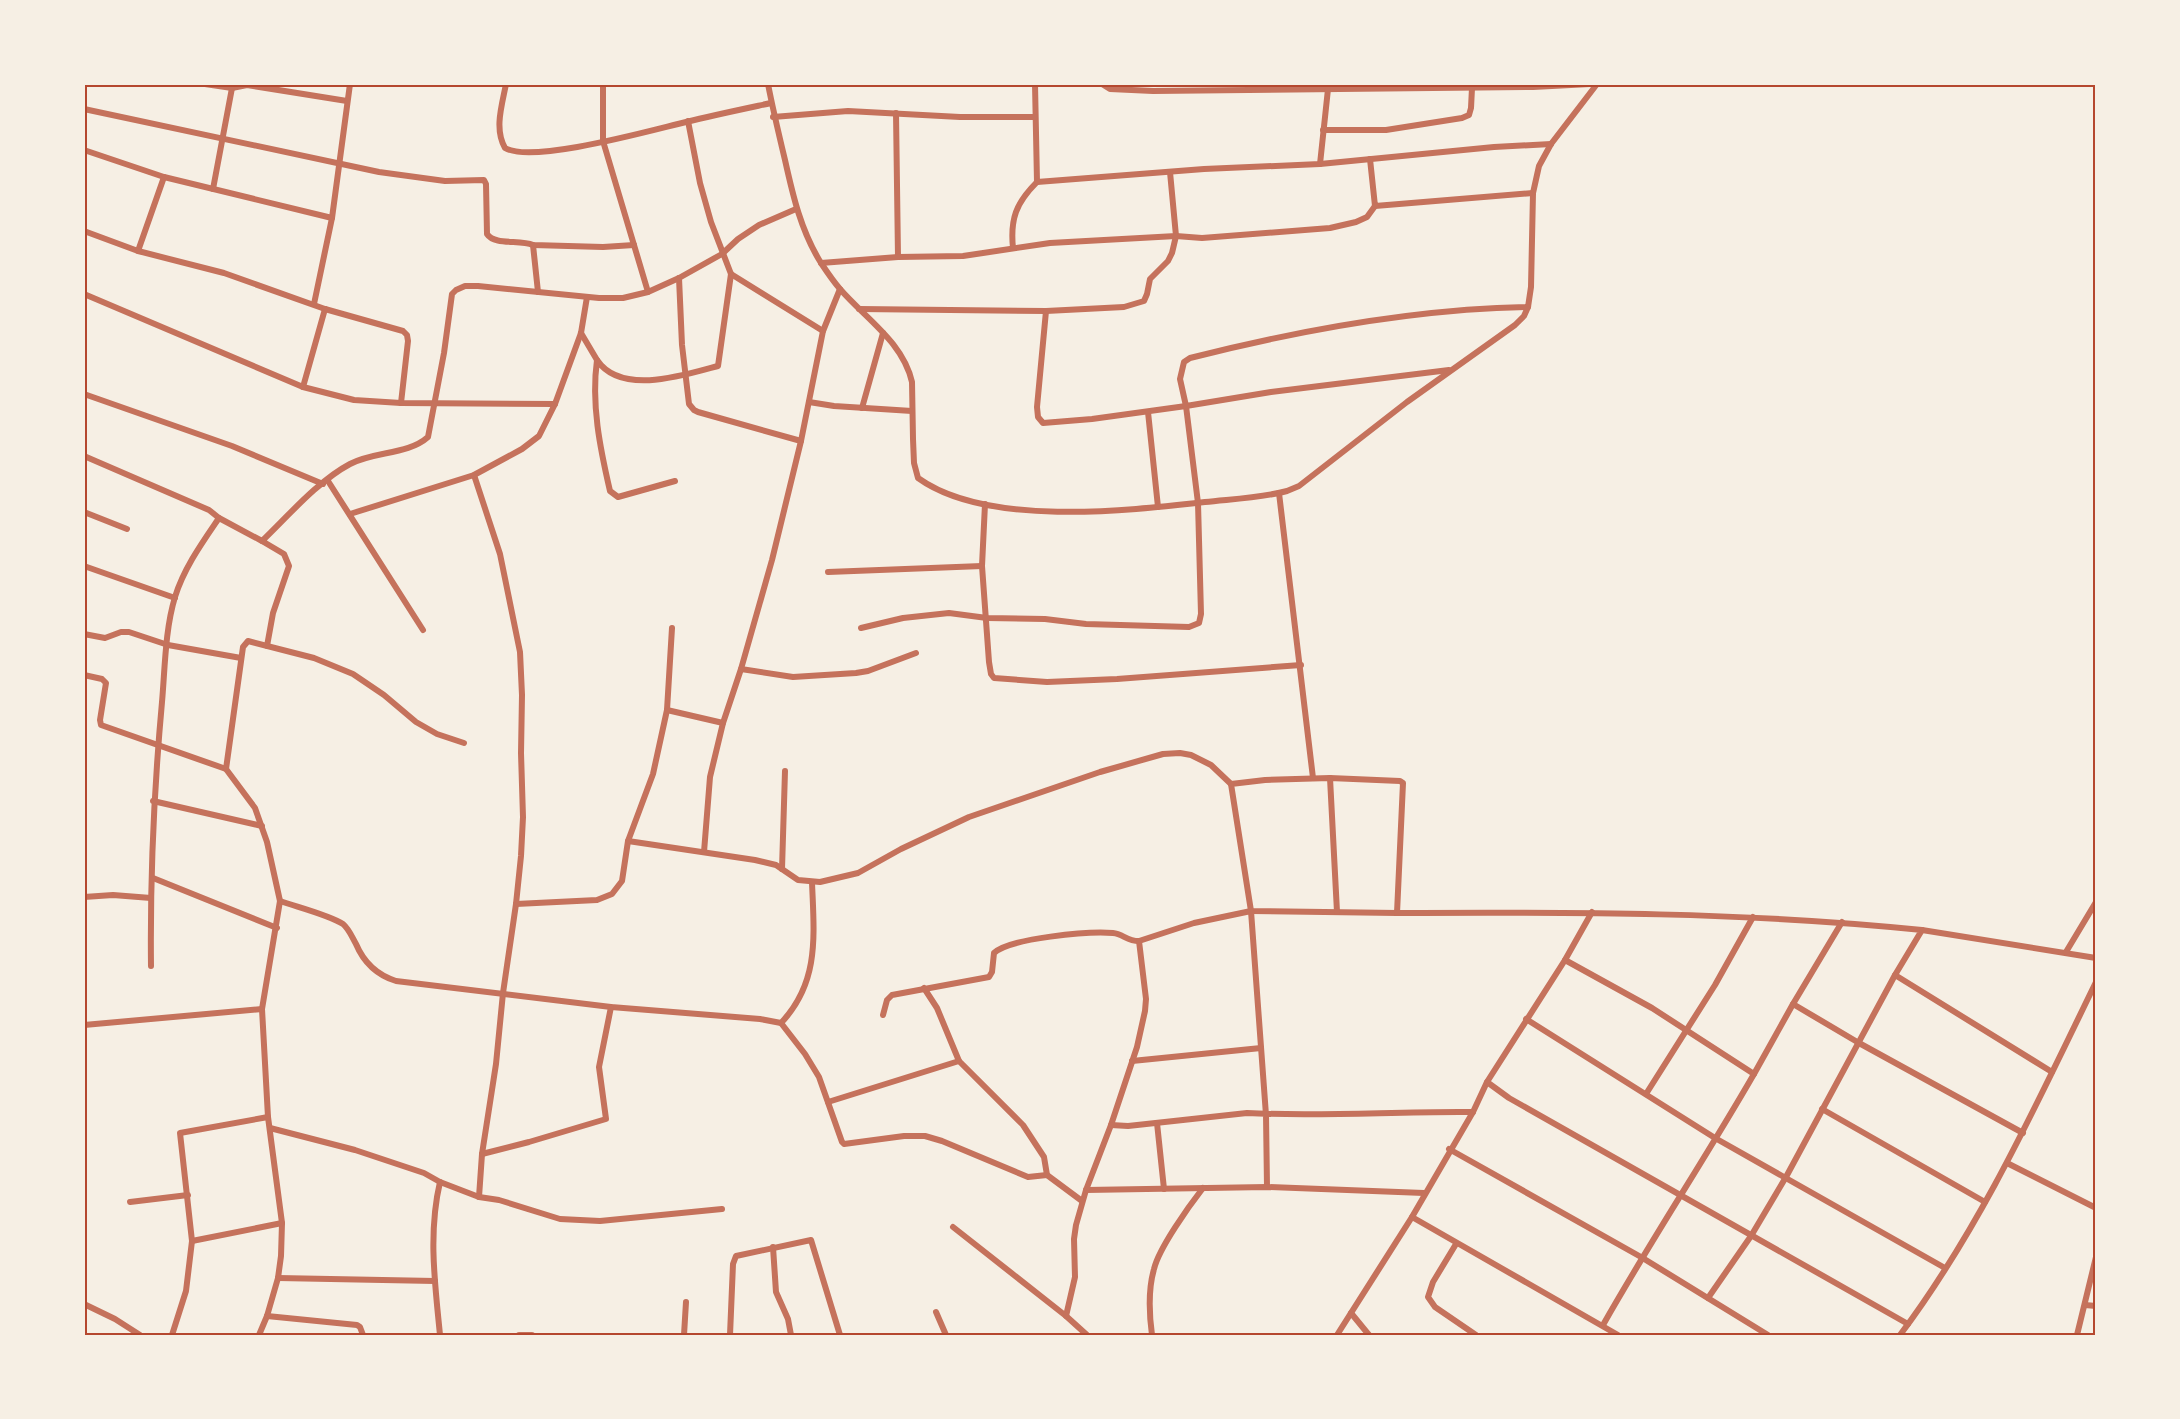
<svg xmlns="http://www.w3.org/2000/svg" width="2180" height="1419" font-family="Cabin,sans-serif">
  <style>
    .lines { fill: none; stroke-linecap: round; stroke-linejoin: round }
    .minor { stroke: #c5725c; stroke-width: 6 }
    .neatline { fill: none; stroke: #b5482f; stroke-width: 2 }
  </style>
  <rect width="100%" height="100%" fill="#f6efe4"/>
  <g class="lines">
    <!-- minor -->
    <g class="minor">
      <polyline points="205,84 232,88 247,85 347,101"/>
      <path d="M506,84C502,105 494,129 505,148C532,164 652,130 686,122C714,115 743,109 771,103"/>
      <polyline points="603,84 603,141 648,292"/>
      <path d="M768,84C773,110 779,135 785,160C793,196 801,231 821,263C827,272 833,281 840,289C866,319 903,342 912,382L913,439L914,463L918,478C986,527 1126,511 1205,502C1232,499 1261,498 1287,491L1299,486L1407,402L1515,325L1524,316L1528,307"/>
      <polyline points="1035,84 1037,182"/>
      <polyline points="1102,84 1110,89 1153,91 1533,87 1590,84"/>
      <path d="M84,109L379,172L445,181L484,180L486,184L487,234C495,246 520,239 533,245L603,247L634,245"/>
      <polyline points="896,113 898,257"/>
      <polyline points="773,117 848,111 960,117 1035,117"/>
      <polyline points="688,121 700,183 711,222 731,274 823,331"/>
      <polyline points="1323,130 1386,130 1462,118 1469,115 1471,108 1472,88"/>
      <polyline points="84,150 164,177 332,218 350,84"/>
      <polyline points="1370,159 1375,206 1533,193"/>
      <polyline points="1320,164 1328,89"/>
      <polyline points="213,189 232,88"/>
      <polyline points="84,231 138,251 224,273 325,309 403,331 407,335 408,341 401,403"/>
      <polyline points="533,245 538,292"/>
      <path d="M1013,248C1010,219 1016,203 1037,182L1204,169L1320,164L1494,147L1551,144"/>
      <polyline points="138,251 164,177"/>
      <polyline points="821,263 898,257 963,256 1050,243 1176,236 1170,172"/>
      <polyline points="679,278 682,345 689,404 694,410 698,412 801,441"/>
      <polyline points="84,294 303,387 354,400 401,403 555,404"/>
      <polyline points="314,304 332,218"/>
      <polyline points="859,309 1046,311 1037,407 1038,417 1043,423 1092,419 1186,406 1198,503 1201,614 1199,623 1189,627 1086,624 1045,619 987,618 949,613 903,618 861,628"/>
      <polyline points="1046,311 1124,307 1144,301 1147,294 1150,279 1168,261 1172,253 1176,236 1202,238 1330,228 1356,222 1367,217 1375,206"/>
      <polyline points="581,333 597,360"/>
      <path d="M1449,370L1271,392L1186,406L1180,379L1184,362L1190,358C1300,330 1414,309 1528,307L1531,287L1533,193L1539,166L1551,144L1597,84"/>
      <polyline points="303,387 325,309"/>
      <polyline points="84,394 232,446 323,484"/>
      <polyline points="809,402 834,406 912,411"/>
      <polyline points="862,408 883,333"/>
      <polyline points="1148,412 1158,507"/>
      <polyline points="84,456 209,510 219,518 262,541"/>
      <polyline points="474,475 500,554 520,652 522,695 521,753 523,817 521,856 516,904 503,993 496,1064 482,1154 479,1197"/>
      <polyline points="328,481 423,630"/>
      <path d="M675,481L618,497L610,491C600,448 591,404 597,360C621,396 685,375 718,366L731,274"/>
      <polyline points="1279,493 1313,778"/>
      <polyline points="985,504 982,566 989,662 991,674 994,678 1047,682 1117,679 1301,665"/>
      <polyline points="84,512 127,529"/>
      <polyline points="350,514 474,475 522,449 539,436 555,404 581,333 587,297"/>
      <polyline points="84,566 175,598"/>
      <polyline points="828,572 982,566"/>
      <polyline points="84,634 105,638 121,632 129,632 168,645 241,658"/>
      <path d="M267,646L273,613L289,566L284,554L262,541C288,516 318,481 350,464C374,451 408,455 428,437L444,353L452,294L456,290L465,286H478L599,298H623L648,292L679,278L722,254L738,239L759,225L796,209"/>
      <polyline points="741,669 793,677 856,673 868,671 916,653"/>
      <polyline points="84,675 102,679 106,683 100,720 101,725 226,769 255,808 267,842 280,901 262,1009 268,1117 282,1223 281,1256 278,1278 267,1316 259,1335"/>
      <polyline points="667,710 723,723"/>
      <polyline points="226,769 243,647 248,641 314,658 353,674 384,695 416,722 437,734 464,743"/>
      <polygon points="1330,778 1400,781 1403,783 1397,913 1251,911 1231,784 1265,780"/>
      <polyline points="1330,778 1337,912"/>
      <polyline points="153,801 262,826"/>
      <polyline points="628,841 755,860 776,865 798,880 820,882 858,873 901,849 969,817 1100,772 1163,754 1180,753 1191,755 1211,765 1231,784"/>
      <polyline points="704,852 710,777 723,723 741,669 772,560 801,441 823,331 840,289"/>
      <polyline points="782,869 785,771"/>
      <polyline points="153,878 277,928"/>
      <polyline points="84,897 113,895 151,898"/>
      <path d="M280,901C297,907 329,915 343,924C349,929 352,937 356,944C364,963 377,975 396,981L611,1007L760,1019L781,1023L805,1054L819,1077L842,1142L844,1144L904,1136H925L942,1141L1028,1177L1047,1175"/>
      <polyline points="516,904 597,900 612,894 622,881 628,841 653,774 667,710 672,628"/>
      <path d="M1397,913C1572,912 1747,912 1922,930L1895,975L1786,1177L1751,1236L1708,1298"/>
      <polyline points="1842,922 1793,1004 1859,1043 2023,1133"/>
      <polyline points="1922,930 2096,958"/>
      <polyline points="2066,952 2096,902"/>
      <path d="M1565,960L1652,1008L1754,1074C1705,1159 1651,1240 1603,1325"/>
      <path d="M151,966C150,878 154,790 162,702C165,668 165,630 175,597C184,568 202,543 219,518"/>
      <polyline points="1895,975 2052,1072"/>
      <polyline points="924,988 937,1008 959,1061 1023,1125 1044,1157 1047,1175 1082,1201"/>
      <path d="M883,1015L887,1000L892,995L989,977L992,972L994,953C1010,938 1089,931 1113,933C1123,934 1127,941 1139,941"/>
      <polyline points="1526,1019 1715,1138 1945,1268"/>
      <path d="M781,1023C820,982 814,935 812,882"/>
      <polyline points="84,1025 262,1009"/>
      <polyline points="1132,1061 1261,1048"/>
      <polyline points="1754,1074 1793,1004"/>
      <polyline points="1487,1082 1565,960 1592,912"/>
      <polyline points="1646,1094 1715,985 1753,917"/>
      <polyline points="828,1102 959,1061"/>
      <polyline points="1822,1109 1985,1202"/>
      <polyline points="1157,1123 1164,1189"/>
      <polyline points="270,1128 355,1150 424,1173 440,1182 479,1197 499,1200 560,1219 600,1221 722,1209"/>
      <polyline points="1449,1149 1641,1257 1768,1335"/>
      <polyline points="482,1154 529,1142 606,1119 599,1067 611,1007"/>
      <polyline points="2007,1163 2096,1208"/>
      <path d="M440,1182C428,1233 435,1284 440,1335"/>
      <path d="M1267,1187L1266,1115L1251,911L1194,923L1139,941L1146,999L1145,1011L1137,1047L1111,1125L1128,1126L1247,1113C1322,1117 1397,1111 1473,1112"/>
      <polyline points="1086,1190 1267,1187 1424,1193"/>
      <polyline points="130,1202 188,1195"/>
      <polyline points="1412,1217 1618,1335"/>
      <polyline points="953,1227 1066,1316 1087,1335"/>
      <polyline points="192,1241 282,1223"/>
      <polyline points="1456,1244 1433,1282 1428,1297 1435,1307 1476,1335"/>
      <polyline points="773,1247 776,1292 788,1319 791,1335"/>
      <polyline points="278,1278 435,1281"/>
      <polyline points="84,1304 115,1319 140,1335"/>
      <polyline points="2085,1305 2096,1306"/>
      <polyline points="936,1312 946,1335"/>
      <polyline points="1351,1313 1369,1335"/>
      <polyline points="267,1316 357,1325 360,1327 363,1335"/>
      <polyline points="1066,1316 1075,1277 1074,1239 1076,1225 1086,1190 1111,1125"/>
      <polyline points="172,1335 186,1291 192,1241 180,1133 268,1117"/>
      <polyline points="519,1335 532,1335"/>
      <polyline points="684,1335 686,1302"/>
      <polyline points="730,1335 733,1264 736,1256 811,1240 840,1335"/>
      <path d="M1152,1335C1149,1313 1148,1290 1154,1269C1159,1248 1189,1206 1203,1188"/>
      <polyline points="1337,1335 1412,1217 1473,1112 1487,1082 1509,1098 1908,1324"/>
      <path d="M1900,1335C1981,1227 2037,1103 2096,982"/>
      <polyline points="2077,1335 2096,1257"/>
    </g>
  </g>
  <!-- border -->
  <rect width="2180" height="1419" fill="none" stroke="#f6efe4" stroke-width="171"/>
  <rect x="86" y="86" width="2008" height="1248" class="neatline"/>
</svg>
